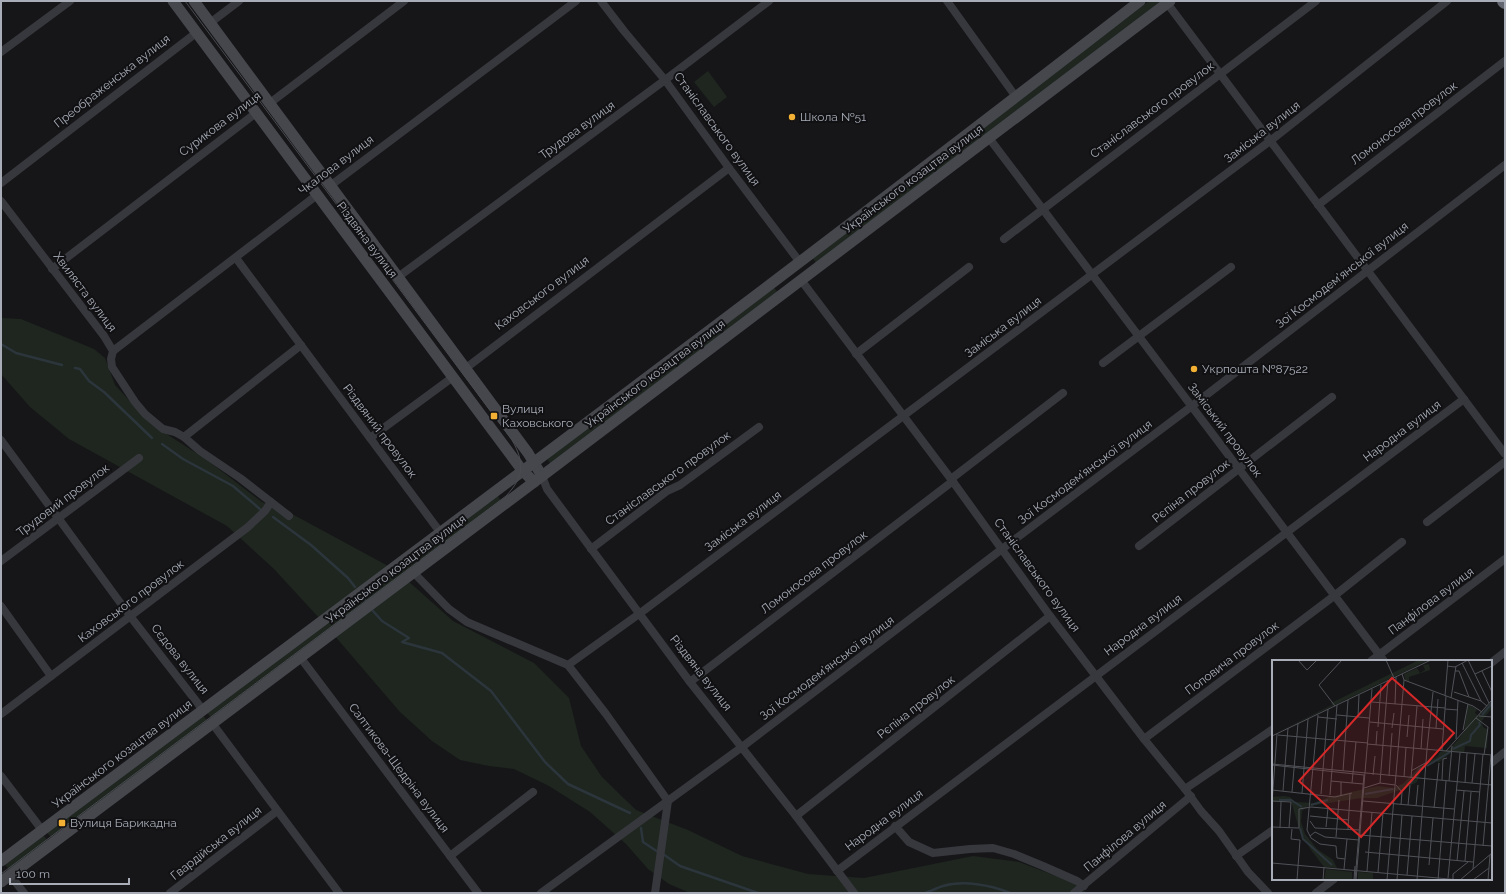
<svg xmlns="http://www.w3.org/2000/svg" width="1506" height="894" font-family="Raleway,sans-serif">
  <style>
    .green { fill: #1e261f }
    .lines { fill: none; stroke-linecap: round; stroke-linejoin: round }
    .stream { stroke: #2c353c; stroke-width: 2.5 }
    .street { stroke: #37383d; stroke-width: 8 }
    .secondary { stroke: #45474d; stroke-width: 11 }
    .highway { stroke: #63666e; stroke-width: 14 }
    .tram { stroke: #4a4c52; stroke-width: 1 }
    .poi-dot { fill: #f2b134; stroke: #111113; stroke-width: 1.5 }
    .labels { text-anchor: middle; stroke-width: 4; stroke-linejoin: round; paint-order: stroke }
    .street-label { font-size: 12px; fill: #a8adb8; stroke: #111113 }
    .poi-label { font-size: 12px; fill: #a8adb8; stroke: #111113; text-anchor: start }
    .inset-river { fill: none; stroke: #2c353c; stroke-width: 2 }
    .inset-road { fill: none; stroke: #505258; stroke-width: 1 }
    .view { fill: #d62828; fill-opacity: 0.15; stroke: #d62828; stroke-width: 2 }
    .inset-edge { fill: none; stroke: #a8adb8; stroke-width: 2 }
  </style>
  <rect width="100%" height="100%" fill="#161618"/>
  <!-- green -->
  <g class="green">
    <polygon points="1149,1 1165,1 817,264 811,256"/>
    <polygon points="708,71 727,97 714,107 694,82"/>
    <polygon points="772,285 779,294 552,466 545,456"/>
    <polygon points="1,318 21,319 94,349 105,358 115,385 151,424 207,460 262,502 294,515 390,567 320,619 274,569 227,526 69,439 30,407 1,374"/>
    <polygon points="496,493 502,502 212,719 205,710"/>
    <polygon points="407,580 453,621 534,663 569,698 581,746 602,777 636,810 688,830 742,856 808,874 864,878 973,856 1019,862 1072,882 1087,893 690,893 669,884 648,869 626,844 590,812 549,786 514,769 489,766 460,760 432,741 400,712 334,635"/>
    <polygon points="201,713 209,723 53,840 45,830"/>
    <polygon points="42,833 49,843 11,872 3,862"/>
  </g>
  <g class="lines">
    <!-- stream -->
    <g class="stream">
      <polyline points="1,344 16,353 62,365"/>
      <polyline points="75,368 80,369 89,381 104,392 152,438"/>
      <polyline points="162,444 183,459 233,486 261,510"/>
      <polyline points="273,517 311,545 348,578 355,587"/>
      <polyline points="363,598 365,600"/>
      <polyline points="373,611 382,621 409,638 402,642 442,653 491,691 545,762 568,784 630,813"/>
      <polyline points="641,828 643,842 658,852"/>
      <polyline points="663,854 680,866 758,893"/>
      <path d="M925,893C931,891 937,888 943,886C963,880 991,885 1010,893"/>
    </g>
    <!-- street -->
    <g class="street">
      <polyline points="601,1 624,31 665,80 729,168 799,261"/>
      <polyline points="947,1 1016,97"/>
      <polyline points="1167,3 1505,454"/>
      <polyline points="210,23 239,1"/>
      <polyline points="1,52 70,1"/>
      <polyline points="270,103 404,1"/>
      <polyline points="989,138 1384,661"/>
      <polyline points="1,183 196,33"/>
      <polyline points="330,186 576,1"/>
      <polyline points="1,201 104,336 113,351 111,359 112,367 135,402 145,414 163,429 175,432 184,437 200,451 240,478 289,516"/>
      <polyline points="1318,205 1505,61"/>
      <polyline points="1004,239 1316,1"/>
      <polyline points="236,258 440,532"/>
      <polyline points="52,269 256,113"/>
      <polyline points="398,277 665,80 769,1"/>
      <polyline points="801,280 951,479 1050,616 1144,739 1185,789 1201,811 1219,831 1248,872 1268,893"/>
      <polyline points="113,351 317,195"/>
      <polyline points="856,354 969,267"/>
      <polyline points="1103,363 1231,267"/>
      <polyline points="466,368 729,168"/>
      <polyline points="184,437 301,345"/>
      <polyline points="370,438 453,377"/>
      <polyline points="1,440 130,616 203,710"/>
      <polyline points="542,476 547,489 690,682 796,816 854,893"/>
      <polyline points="951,479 1063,393"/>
      <polyline points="1427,522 1505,462"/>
      <polyline points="1139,546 1332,397"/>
      <polyline points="591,549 667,491 680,485 759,427"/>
      <polyline points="1,561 139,458"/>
      <polyline points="413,572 449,609 467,622 568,665 606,714 668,801"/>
      <polyline points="1,606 51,676"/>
      <polyline points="300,657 478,893"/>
      <polyline points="1371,661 1505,559"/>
      <polyline points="1491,663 1505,652"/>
      <polyline points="568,665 639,614 1270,141 1447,1"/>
      <polyline points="690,682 953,481"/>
      <polyline points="1,714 248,527 265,511 271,502"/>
      <polyline points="212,723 339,893"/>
      <polyline points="1144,739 1334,596 1402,542"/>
      <polyline points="1491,763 1505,752"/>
      <polyline points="1,776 42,830"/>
      <polyline points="1185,789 1273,729"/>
      <polyline points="796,816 1050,616"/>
      <polyline points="895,826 909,842 933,853 970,849 993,848 1014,854 1043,866 1077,881 1084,886"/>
      <polyline points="450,856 533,792"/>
      <polyline points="1236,856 1273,830"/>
      <polyline points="837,871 1464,399"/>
      <polyline points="10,875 24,893"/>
      <polyline points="170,893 277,811"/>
      <polyline points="541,893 742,747 1002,549 1192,406 1505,165"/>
      <polyline points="655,893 668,801"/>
      <polyline points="1074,893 1191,796"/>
      <polyline points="1316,893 1334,879"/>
    </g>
    <!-- secondary -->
    <g class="secondary">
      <polyline points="173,1 522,470 534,482"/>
      <polyline points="194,1 528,453 542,476"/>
      <path d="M1,861C382,576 764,293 1140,1"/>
      <polyline points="1,882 542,476 1170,1"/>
    </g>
    <!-- highway -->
    <polyline class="highway" points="1504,1 1505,2"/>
    <!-- tram -->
    <path class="tram" d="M1,874L506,496C524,477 525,463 512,440L185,1"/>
  </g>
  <!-- markers -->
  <g class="poi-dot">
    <circle cx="792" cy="117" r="4"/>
    <circle cx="1194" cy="369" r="4"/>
    <rect x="490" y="412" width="8" height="8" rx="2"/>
    <rect x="58" y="819" width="8" height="8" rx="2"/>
  </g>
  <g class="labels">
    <!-- street labels -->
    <g class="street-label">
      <text transform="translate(112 81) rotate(-38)" y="4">Преображенська вулиця</text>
      <text transform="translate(1152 110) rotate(-37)" y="4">Станіславського провулок</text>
      <text transform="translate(1404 123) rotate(-37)" y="4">Ломоносова провулок</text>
      <text transform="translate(220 124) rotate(-37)" y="4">Сурикова вулиця</text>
      <text transform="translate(717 129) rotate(54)" y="4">Станіславського вулиця</text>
      <text transform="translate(577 130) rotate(-36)" y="4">Трудова вулиця</text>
      <text transform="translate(1262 132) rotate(-38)" y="4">Заміська вулиця</text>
      <text transform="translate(336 165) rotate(-37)" y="4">Чкалова вулиця</text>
      <text transform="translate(913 179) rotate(-37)" y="4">Українського козацтва вулиця</text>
      <text transform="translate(367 240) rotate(53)" y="4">Різдвяна вулиця</text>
      <text transform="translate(1342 275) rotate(-38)" y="4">Зої Космодем’янської вулиця</text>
      <text transform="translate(85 292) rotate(53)" y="4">Хвиляста вулиця</text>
      <text transform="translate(542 293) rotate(-37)" y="4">Каховського вулиця</text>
      <text transform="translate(1003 327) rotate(-37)" y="4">Заміська вулиця</text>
      <text transform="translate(655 374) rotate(-37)" y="4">Українського козацтва вулиця</text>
      <text transform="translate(1225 430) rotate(53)" y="4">Заміський провулок</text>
      <text transform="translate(380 431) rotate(53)" y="4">Різдвяний провулок</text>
      <text transform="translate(1402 431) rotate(-37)" y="4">Народна вулиця</text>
      <text transform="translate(1085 472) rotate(-37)" y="4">Зої Космодем’янської вулиця</text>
      <text transform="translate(668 478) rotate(-36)" y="4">Станіславського провулок</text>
      <text transform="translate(1191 491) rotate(-38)" y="4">Рєпіна провулок</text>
      <text transform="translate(63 500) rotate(-37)" y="4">Трудовий провулок</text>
      <text transform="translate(743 521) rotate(-37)" y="4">Заміська вулиця</text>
      <text transform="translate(396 569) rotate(-37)" y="4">Українського козацтва вулиця</text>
      <text transform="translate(814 572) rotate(-37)" y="4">Ломоносова провулок</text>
      <text transform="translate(1037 575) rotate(54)" y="4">Станіславського вулиця</text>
      <text transform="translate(131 601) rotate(-37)" y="4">Каховського провулок</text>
      <text transform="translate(1431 601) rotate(-37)" y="4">Панфілова вулиця</text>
      <text transform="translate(1143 625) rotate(-37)" y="4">Народна вулиця</text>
      <text transform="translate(1232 658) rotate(-37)" y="4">Поповича провулок</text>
      <text transform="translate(180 659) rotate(52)" y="4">Сєдова вулиця</text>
      <text transform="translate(827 668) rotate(-37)" y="4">Зої Космодем’янської вулиця</text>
      <text transform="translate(701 673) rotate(52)" y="4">Різдвяна вулиця</text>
      <text transform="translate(916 707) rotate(-38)" y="4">Рєпіна провулок</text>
      <text transform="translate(122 754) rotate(-37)" y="4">Українського козацтва вулиця</text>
      <text transform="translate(399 768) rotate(53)" y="4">Салтикова-Щедріна вулиця</text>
      <text transform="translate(884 820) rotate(-37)" y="4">Народна вулиця</text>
      <text transform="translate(1125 836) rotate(-40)" y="4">Панфілова вулиця</text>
      <text transform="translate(216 843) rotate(-38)" y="4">Гвардійська вулиця</text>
    </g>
    <!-- poi labels -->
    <g class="poi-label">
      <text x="800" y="121">Школа №51</text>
      <text x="1202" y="373">Укрпошта №87522</text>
      <text x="502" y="413">Вулиця<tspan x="502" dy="14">Каховського</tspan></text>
      <text x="70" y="827">Вулиця Барикадна</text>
    </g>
  </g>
  <!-- overview -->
  <g transform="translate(1272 660)">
    <rect width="220" height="220" fill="#161618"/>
    <path d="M147,0H157L0,75L60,45L59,43ZM157,4L158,10L137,17V22L133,20L132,14L145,8L148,13L153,10L151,5ZM220,41V48L209,62L212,68L216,69L215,88L193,86L192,93L181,91L166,103L165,100L156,104L149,110L145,122L131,129L105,138H91L84,210L90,138L36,146L30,151L29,162L33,174L45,189L61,200L65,208L52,207L39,190L28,172L19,141L0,142V137L12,136L18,137L23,142L42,143L57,137L106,126L122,128L132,123L146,108L166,96L168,92L177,90L184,82L192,72L196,44L205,49L203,53L206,56ZM54,209L80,212V220H52ZM86,212L101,213V220H86Z" fill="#1e261f"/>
    <path class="inset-river" d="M210,55L220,43M181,89L198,81L199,75L208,65L207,62M155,106L178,92M138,124L148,109L153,106M93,134L121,129M7,140H19L30,147M39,145L56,140M28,168L31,179L60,205"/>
    <path class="inset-road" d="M26,0L35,10L45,0M114,0L122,18M196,0L217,43M190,3L209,41L215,46M175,6L183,7L196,0M183,11H187L197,37M210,11L220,32M203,14L220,6M132,20L201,46L210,52M182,32L209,41M173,36L176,0M179,38L184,6M100,42L173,48M123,44L124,17M63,46L47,25L70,0M173,49L186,50M46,55L35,170L39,178L48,184L64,186L65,198L73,199M65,55L97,58M207,56L220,57M46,57L65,59M86,57L87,35M204,58L216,67L212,95M98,62L171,69M106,67L109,25M120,68L122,53M164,68L166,39M191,70L196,44M6,75L96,83M0,76L159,0M135,77L137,55M184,79L186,40M95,84L220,95M104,85L105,71M119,86L120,73M149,89L151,59M155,89L161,32M170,90L174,36M174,91L220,40M0,104L220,125M0,105L92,115L83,220M71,111L76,40M139,111L155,102M101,115L103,96M117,116L119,86M132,117L134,87M139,118L145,46M170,120L171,99L175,98M59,121L91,124M177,121L180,86M80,123L84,82M108,123L116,20M193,123L195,93M200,123L203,94M124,125L130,132L129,145M92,128L108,123L123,125M0,130L63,137L80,133M184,130L208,132M11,131L16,68M20,132L26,63M30,133L36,59M49,134L56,49M58,135L65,45M69,136V122M0,141L19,142L17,168M91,141L182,149M0,143L5,74M136,145L138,125M144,146L146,125M162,148L167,103M38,156L77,160M38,161L43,168L88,170M0,167L27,168V149L39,147L220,163M54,167L56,148M8,168L9,142M20,169L19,179L28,180L25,220M76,169L78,134M88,175L220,186M38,176L43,172L53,177L87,180M64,177L67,140M211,186L219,95M93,192L201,202M185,201L192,131M193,201L199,132M0,203L188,220M157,205L161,158M72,209L75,179M201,209L211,94M95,211L100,152M106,212L111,153M135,215L140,156M176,218L188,93M181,219V214L196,202M51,220L52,207M82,220L83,206M84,220L100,29M115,220L132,20L130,14M125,220L130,155M145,220L155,89M166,220L174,121M188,220L220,193M201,220L217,208M216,220L218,195"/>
    <path class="view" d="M120,18L182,73L89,177L27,121Z"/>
    <rect width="220" height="220" class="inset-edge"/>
  </g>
  <!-- border -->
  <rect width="1506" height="894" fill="none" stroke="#a8adb8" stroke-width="4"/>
  <!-- scale -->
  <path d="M10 878v6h119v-6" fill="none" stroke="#a8adb8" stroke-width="2"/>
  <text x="16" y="878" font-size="12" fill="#a8adb8" stroke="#111113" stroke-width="3" paint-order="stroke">100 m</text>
</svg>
